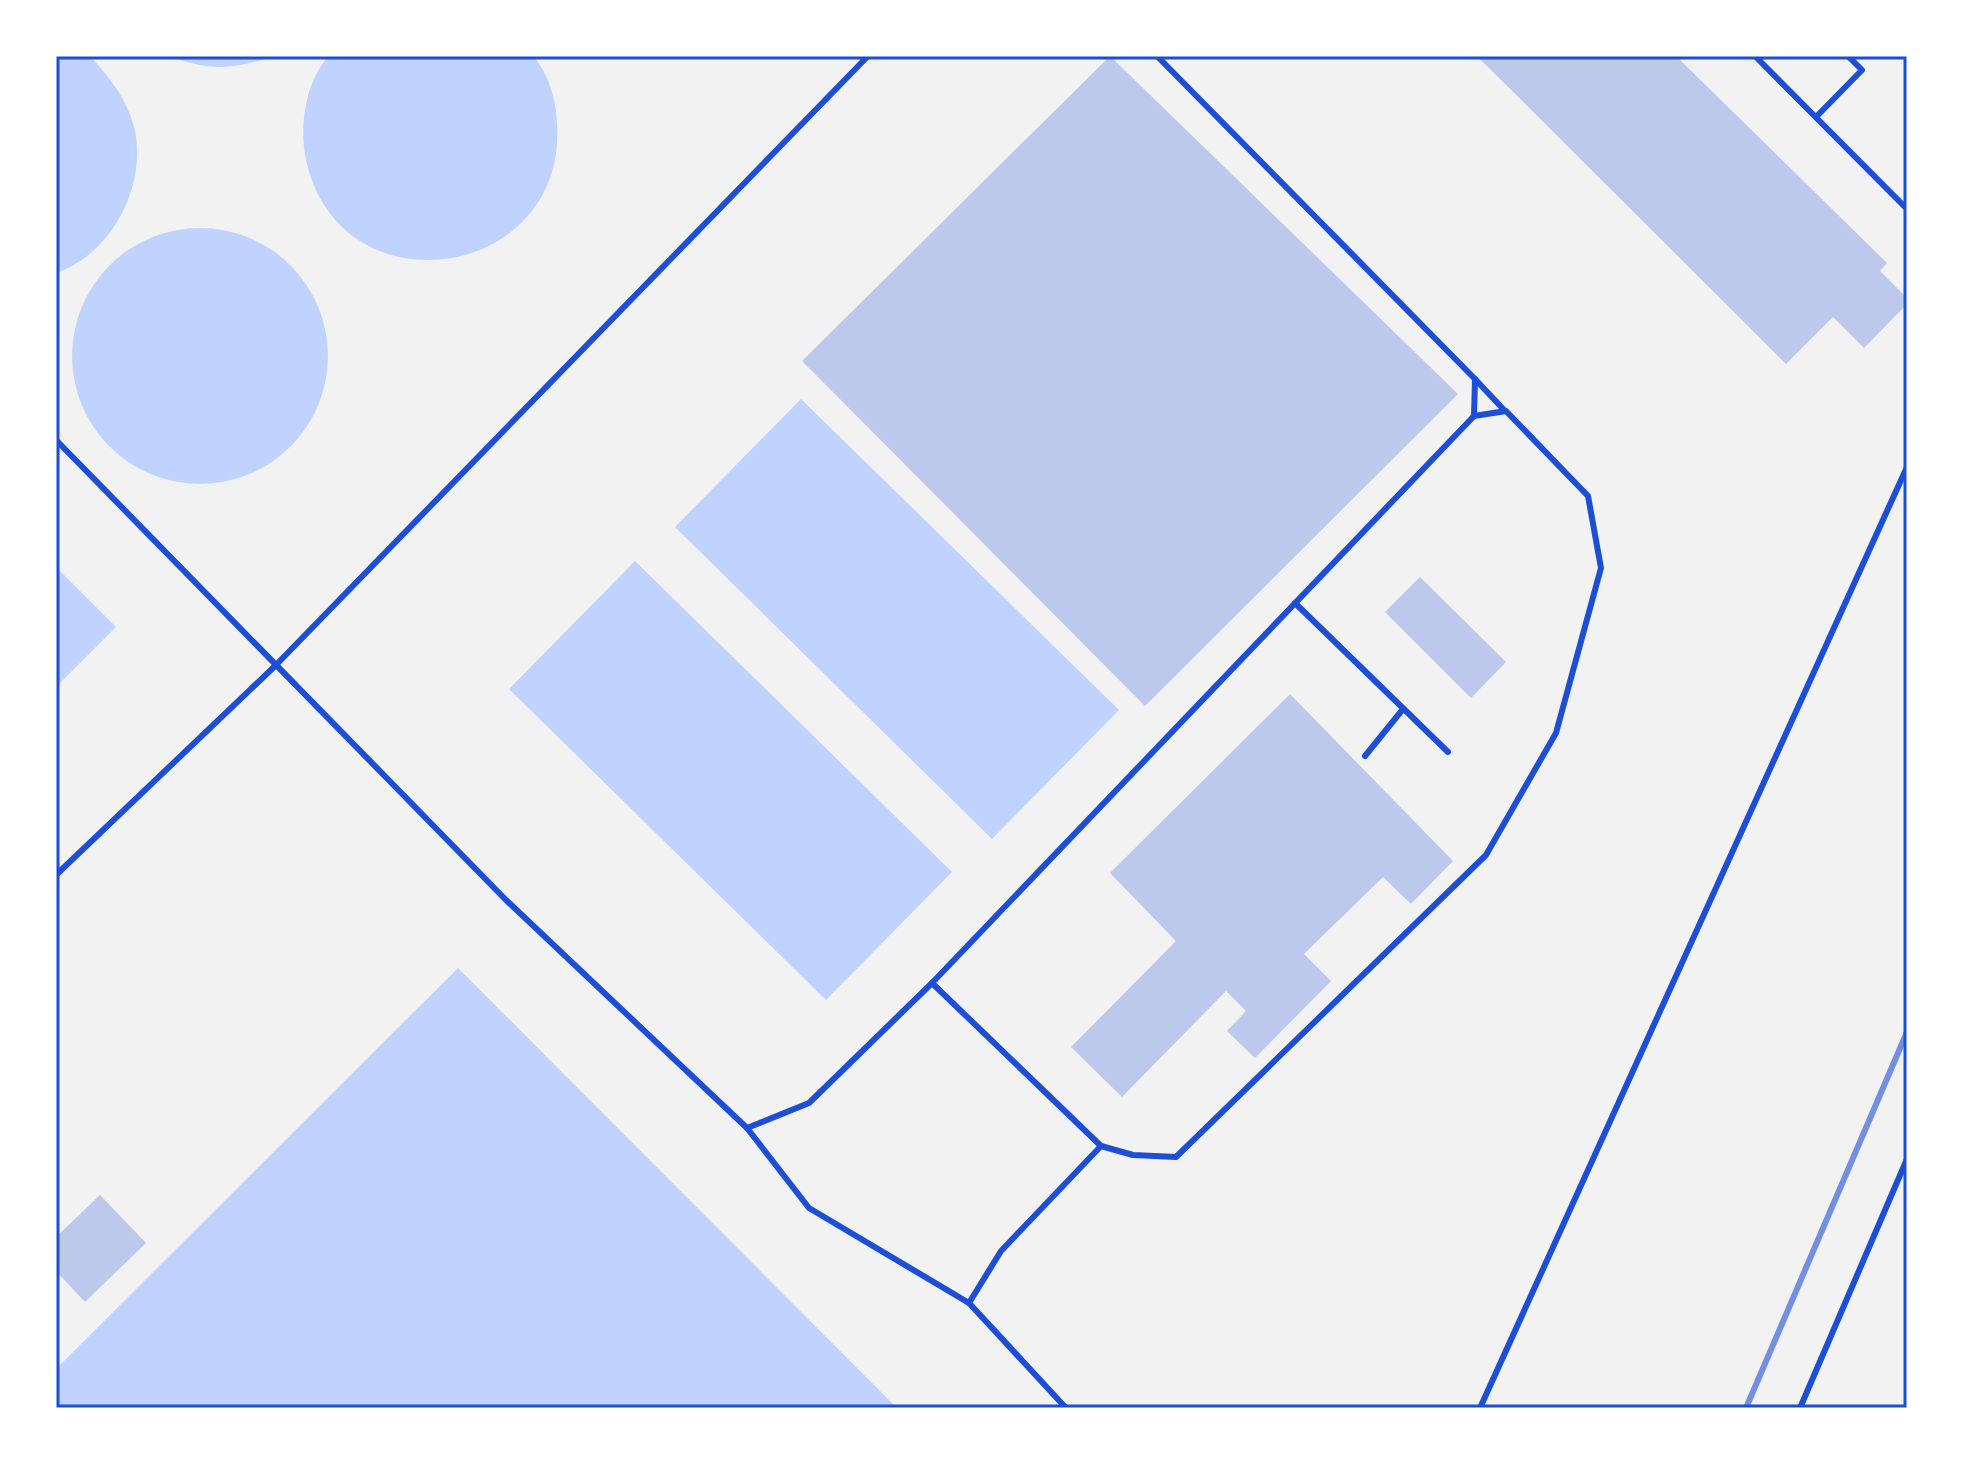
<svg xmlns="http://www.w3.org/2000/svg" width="1963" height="1464" font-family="Manrope,sans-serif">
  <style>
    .water { fill: #bfd3fe }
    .building { fill: #bdc9ec }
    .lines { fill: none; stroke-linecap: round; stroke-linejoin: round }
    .service { stroke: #1d4ed8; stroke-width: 6 }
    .rail { stroke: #7290e2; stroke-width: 6 }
    .neatline { fill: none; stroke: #1d4ed8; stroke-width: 3 }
  </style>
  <rect width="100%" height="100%" fill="#f2f2f2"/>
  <!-- water -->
  <g class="water">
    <path d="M56,56H90C109,77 124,95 133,123C150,181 113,254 56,273Z"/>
    <path d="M168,56H274C232,70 211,71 168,56Z"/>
    <path d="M329,56H533C549,74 556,100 557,123C568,280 340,315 306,160C299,128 305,81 329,56Z"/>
    <circle cx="200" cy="356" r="128"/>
    <polygon points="801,399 1119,710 992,839 675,527"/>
    <polygon points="635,561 952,872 826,1000 509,689"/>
    <polygon points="56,567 116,627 56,687"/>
    <polygon points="458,968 897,1408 56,1408 56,1369"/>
  </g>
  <!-- building -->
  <g class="building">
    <polygon points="1110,56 1458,394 1145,706 802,361"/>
    <polygon points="1477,56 1676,56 1887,263 1880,271 1907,298 1907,304 1864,348 1833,317 1786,364"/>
    <polygon points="1420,577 1506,662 1471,698 1385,612"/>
    <polygon points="1290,694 1453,861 1411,904 1383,877 1304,954 1331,981 1255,1058 1227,1031 1246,1011 1226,991 1122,1097 1071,1047 1176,941 1110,873"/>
    <polygon points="100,1195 146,1243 85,1302 56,1271 56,1237"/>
  </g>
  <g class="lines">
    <!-- service -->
    <g class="service">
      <polyline points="1755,56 1907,209"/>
      <polyline points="1816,117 1862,70 1848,56"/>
      <polyline points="1475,379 1505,411"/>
      <polyline points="56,440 506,900 747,1128 809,1103 932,983 1474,416 1475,379 1157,56"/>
      <polyline points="1295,603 1448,752"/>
      <polyline points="1365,756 1403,709"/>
      <polyline points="56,875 275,666 868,56"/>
      <polyline points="932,983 1101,1146 1133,1155 1176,1157 1486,855 1556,733 1601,568 1588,496 1506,411 1474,416"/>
      <polyline points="747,1128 809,1208 969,1303 1066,1408"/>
      <polyline points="969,1303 1001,1251 1101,1146"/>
      <polyline points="1480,1408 1907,467"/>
      <polyline points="1800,1408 1907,1159"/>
    </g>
    <!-- rail -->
    <polyline class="rail" points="1746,1408 1907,1032"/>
  </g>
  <!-- border -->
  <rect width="1963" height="1464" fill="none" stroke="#ffffff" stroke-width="116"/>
  <rect x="58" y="58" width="1847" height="1348" class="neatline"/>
</svg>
